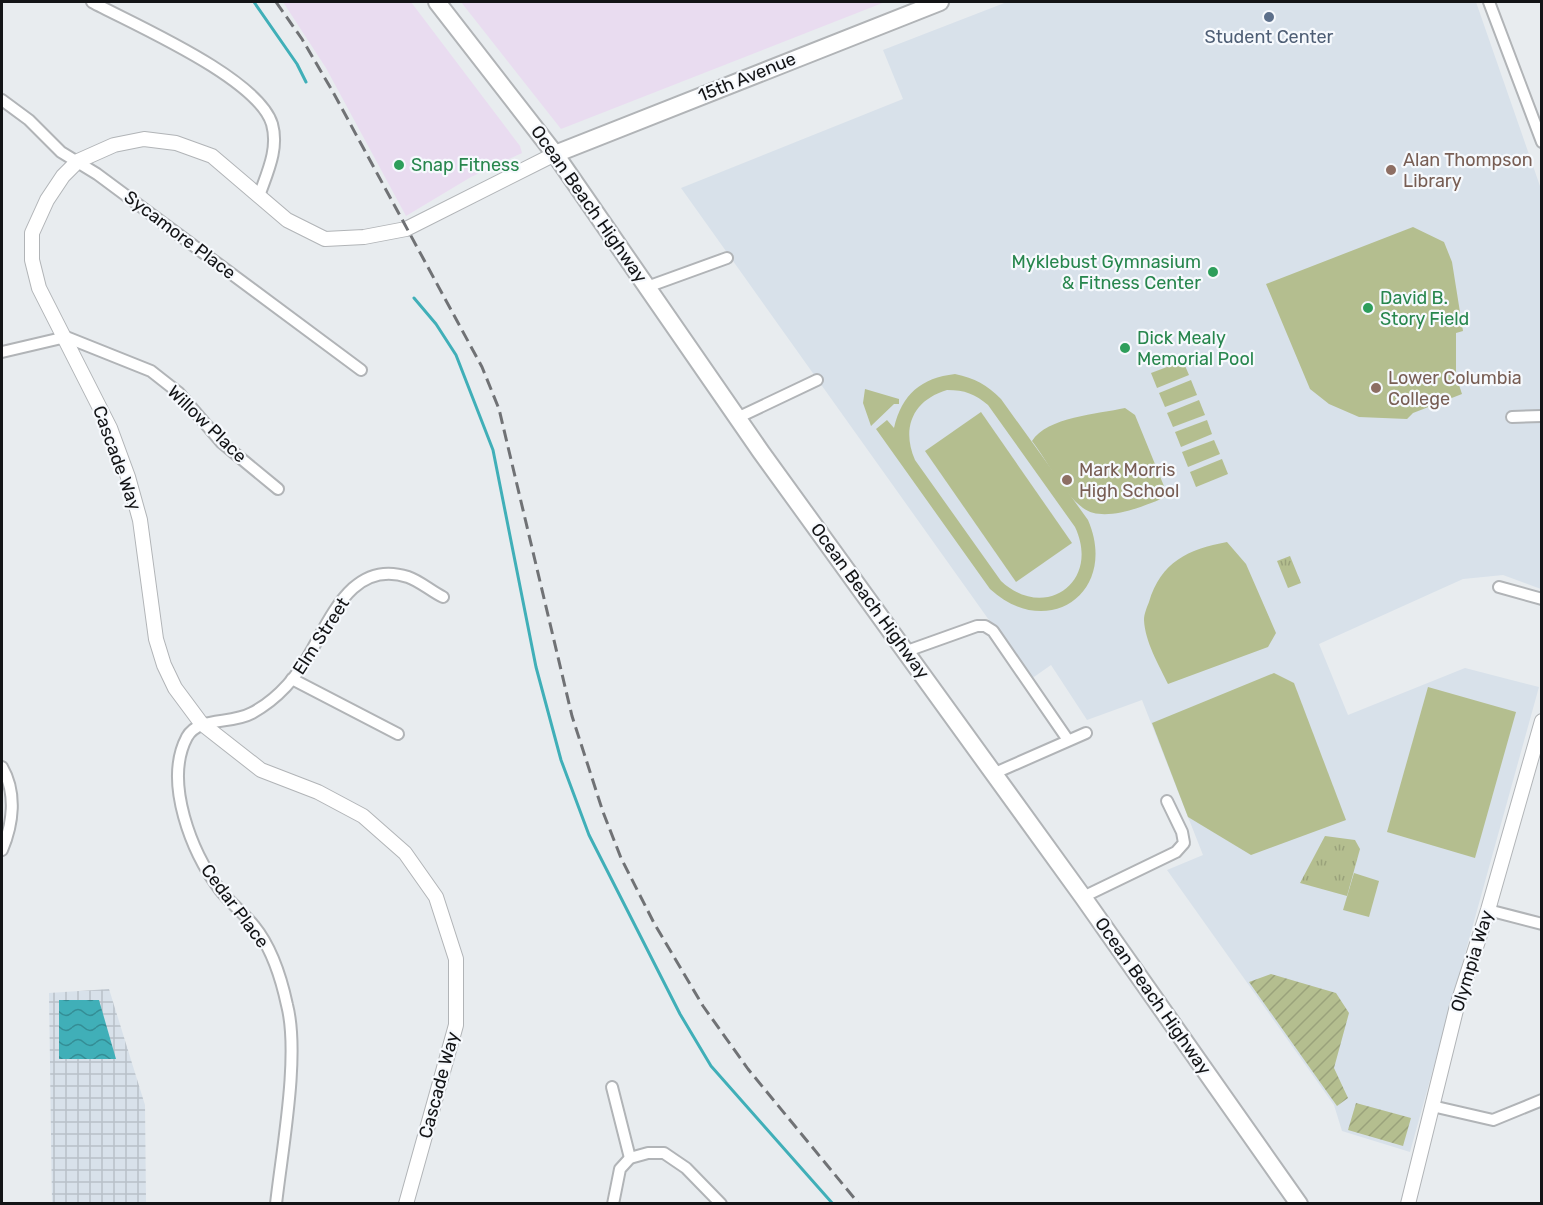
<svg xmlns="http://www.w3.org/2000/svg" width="1543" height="1205" font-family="Rubik,sans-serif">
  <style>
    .commercial { fill: #e9dcf0 }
    .industrial { fill: url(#industrial-grid) }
    .built { fill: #d8e1ea }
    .park { fill: url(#park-tufts) }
    .garden { fill: url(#garden-furrows) }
    .pitch { fill: #b4be8f; fill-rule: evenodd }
    .water { fill: url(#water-waves) }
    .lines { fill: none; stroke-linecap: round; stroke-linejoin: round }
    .stream { stroke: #40afb8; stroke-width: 3 }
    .minor-casing { stroke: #b1b4b7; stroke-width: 14 }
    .tertiary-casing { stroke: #b1b4b7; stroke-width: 16 }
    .primary-casing { stroke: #b1b4b7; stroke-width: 20 }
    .minor { stroke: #fff; stroke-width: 10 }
    .tertiary { stroke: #fff; stroke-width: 14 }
    .primary { stroke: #fff; stroke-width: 16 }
    .rail { stroke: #707275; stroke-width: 3; stroke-dasharray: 12 6; stroke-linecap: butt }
    .service-dot { fill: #5c6f8a; stroke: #f6f9fd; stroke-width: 2 }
    .leisure-dot { fill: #2e9e5b; stroke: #f6f9fd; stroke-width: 2 }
    .education-dot { fill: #8d6e63; stroke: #f6f9fd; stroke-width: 2 }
    .labels { text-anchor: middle; stroke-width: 4.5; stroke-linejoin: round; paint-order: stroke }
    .service-label { font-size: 18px; fill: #4e5e75; stroke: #f6f9fd }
    .street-label { font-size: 18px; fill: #131416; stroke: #f6f9fd }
    .education-label { font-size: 18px; fill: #785e54; stroke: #f6f9fd; text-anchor: start }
    .leisure-label { font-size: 18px; fill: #27864d; stroke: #f6f9fd; text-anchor: start }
  </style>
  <defs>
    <pattern id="industrial-grid" width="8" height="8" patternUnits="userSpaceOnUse" patternTransform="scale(1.5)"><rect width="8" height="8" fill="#d8e1ea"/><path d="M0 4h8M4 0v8" fill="none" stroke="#b8c0c8"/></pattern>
    <pattern id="park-tufts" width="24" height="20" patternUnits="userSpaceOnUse" patternTransform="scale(1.5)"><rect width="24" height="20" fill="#b4be8f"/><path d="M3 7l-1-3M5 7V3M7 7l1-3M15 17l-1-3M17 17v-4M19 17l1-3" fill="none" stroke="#9aa27b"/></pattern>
    <pattern id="garden-furrows" width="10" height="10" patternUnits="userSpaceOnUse" patternTransform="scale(1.5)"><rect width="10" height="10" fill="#b4be8f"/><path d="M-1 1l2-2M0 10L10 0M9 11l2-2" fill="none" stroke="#9aa27b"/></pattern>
    <pattern id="water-waves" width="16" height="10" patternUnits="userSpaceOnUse" patternTransform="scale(1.5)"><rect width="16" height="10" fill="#40afb8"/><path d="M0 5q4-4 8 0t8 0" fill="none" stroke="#348d95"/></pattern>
  </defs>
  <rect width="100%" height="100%" fill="#e8ecef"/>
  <!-- commercial -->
  <g class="commercial">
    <polygon points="283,2 411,2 520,146 522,153 471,177 406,216 326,68"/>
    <polygon points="461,2 885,2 561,129"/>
  </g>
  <!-- industrial -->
  <polygon class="industrial" points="109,989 145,1105 146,1203 52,1203 49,993"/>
  <!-- built -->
  <polygon class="built" points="1007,2 1476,2 1541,189 1541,589 1503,575 1463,579 1319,644 1348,715 1465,668 1539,687 1410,1152 1342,1131 1334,1105 1167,870 1203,855 1142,700 1087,720 1051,665 1031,679 681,188 903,99 883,50"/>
  <!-- park -->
  <g class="park">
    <polygon points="1290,556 1301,583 1288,588 1277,561"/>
    <polygon points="1325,836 1355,840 1360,849 1347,896 1300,883"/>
  </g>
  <!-- garden -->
  <g class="garden">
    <polygon points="1271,974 1336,993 1349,1013 1334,1068 1348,1098 1337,1106 1249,982"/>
    <polygon points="1356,1103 1411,1118 1403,1146 1348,1130"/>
  </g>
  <!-- pitch -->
  <g class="pitch">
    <polygon points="1413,227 1444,242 1452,262 1463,331 1456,333 1456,376 1462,394 1413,413 1407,419 1359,417 1329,404 1310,389 1266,284"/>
    <polygon points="1183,361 1189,375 1157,388 1151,373"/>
    <path d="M955,374C975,378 987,385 1001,399L1088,520C1119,592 1048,642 990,589L876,429L887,420L894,428C902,394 921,378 955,374ZM947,390C965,390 975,394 988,405L1075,527C1101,582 1045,622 1001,581L915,460C901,428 913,400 947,390Z"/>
    <polygon points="1191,380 1197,395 1165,407 1159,393"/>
    <polygon points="865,389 899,399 899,404 894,404 871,426 863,403"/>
    <polygon points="1199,400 1205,415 1173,427 1167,413"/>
    <path d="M1125,408L1135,415L1168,496C1147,505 1104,524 1083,508C1062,492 1048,462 1032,441C1047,417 1098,414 1125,408Z"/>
    <polygon points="981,412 1072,543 1016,582 925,451"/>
    <polygon points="1207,420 1212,434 1181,447 1175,432"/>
    <polygon points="1214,440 1220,454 1188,467 1182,452"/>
    <polygon points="1222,459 1228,474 1196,487 1190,472"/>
    <path d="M1227,542L1246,564L1276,633L1268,647L1168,684C1159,665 1145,642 1144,620C1144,614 1147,607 1149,602C1161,562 1188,549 1227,542Z"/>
    <polygon points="1274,673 1294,683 1346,820 1251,855 1188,817 1152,723"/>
    <polygon points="1428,687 1516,712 1475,858 1387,832"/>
    <polygon points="1354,873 1379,881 1369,917 1343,910"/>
  </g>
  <!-- water -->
  <polygon class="water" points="59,1000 99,1000 116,1059 59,1059"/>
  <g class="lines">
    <!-- stream -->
    <g class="stream">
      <polyline points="254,2 297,64 306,82"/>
      <polyline points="414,298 436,324 456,355 493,450 536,667 561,760 589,835 680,1014 711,1066 833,1204"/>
    </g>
    <!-- minor casing -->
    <g class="minor-casing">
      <g id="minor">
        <path d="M92,2C135,25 258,78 272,124C279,149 267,173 259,196"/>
        <polyline points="1489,2 1542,142"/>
        <polyline points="2,100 29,120 61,152 97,174 361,370"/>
        <polyline points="647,287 727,258"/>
        <polyline points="2,352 66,337 151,371 179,393 221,442 278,489"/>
        <polyline points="1512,417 1542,416"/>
        <polyline points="737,418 817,380"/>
        <polyline points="1499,587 1542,599"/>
        <polyline points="907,651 977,626 985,626 993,631 1068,740"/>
        <polyline points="292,679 398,734"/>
        <path d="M2,767C17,793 13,824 2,850"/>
        <polyline points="995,773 1086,733"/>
        <polyline points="1083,897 1176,852 1184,843 1182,832 1167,801"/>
        <polyline points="1488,910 1542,924"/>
        <polyline points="612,1087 630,1158"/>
        <polyline points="1432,1106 1493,1120 1542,1100"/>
        <path d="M276,1204C282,1150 300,1055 287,1005C281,977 272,948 254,926C244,913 230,903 220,890C192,853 163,782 187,737C199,716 230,725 252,713C278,699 299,674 313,648C334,611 356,560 408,577C420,581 432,592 443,597"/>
        <polyline points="613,1204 620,1169 630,1158 648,1153 664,1153 686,1168 721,1204"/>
      </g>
    </g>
    <!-- tertiary casing -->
    <g class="tertiary-casing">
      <g id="tertiary">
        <polyline points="406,1204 456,1025 456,959 436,897 405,853 363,816 318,792 261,770 201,723 175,688 164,665 156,639 140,520 128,477 110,428 39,288 32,260 32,233 47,200 63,176 78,161 114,145 144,139 176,143 212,156 287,220 325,239 364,237 406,229 555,154"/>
        <polyline points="1408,1204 1457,1006 1488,910 1542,721"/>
      </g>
    </g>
    <!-- primary casing -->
    <g class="primary-casing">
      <g id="primary">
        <polyline points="437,2 555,154 761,452 1083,897 1299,1204"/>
        <polyline points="555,154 940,2"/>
      </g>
    </g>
    <!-- minor -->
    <use href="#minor" class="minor"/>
    <!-- tertiary -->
    <use href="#tertiary" class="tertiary"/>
    <!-- primary -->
    <use href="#primary" class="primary"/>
    <!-- rail -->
    <polyline class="rail" points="276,2 302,39 333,92 482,367 499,409 572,716 603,812 621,858 654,923 703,1006 748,1069 859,1204"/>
  </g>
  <!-- markers -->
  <circle class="service-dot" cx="1269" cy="17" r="6"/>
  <g class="leisure-dot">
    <circle cx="399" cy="165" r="6"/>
    <circle cx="1213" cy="272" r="6"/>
    <circle cx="1368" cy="308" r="6"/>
    <circle cx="1125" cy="348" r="6"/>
  </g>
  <g class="education-dot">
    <circle cx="1391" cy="170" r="6"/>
    <circle cx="1376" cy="388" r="6"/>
    <circle cx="1067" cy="480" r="6"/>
  </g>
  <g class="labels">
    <!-- service labels -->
    <g class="service-label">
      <text x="1269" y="43">Student Center</text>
    </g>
    <!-- street labels -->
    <g class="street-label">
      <text transform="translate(747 77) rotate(-22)" y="6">15th Avenue</text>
      <text transform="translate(589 204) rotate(55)" y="6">Ocean Beach Highway</text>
      <text transform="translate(180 235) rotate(37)" y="6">Sycamore Place</text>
      <text transform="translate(207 424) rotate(44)" y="6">Willow Place</text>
      <text transform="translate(117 458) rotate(70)" y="6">Cascade Way</text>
      <text transform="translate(870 601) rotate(54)" y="6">Ocean Beach Highway</text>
      <text transform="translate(321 636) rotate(-57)" y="6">Elm Street</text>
      <text transform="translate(235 906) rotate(53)" y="6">Cedar Place</text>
      <text transform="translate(1472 961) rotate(-73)" y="6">Olympia Way</text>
      <text transform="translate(1153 996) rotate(55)" y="6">Ocean Beach Highway</text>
      <text transform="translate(439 1085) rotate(-75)" y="6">Cascade Way</text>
    </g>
    <!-- education labels -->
    <g class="education-label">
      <text x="1403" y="166">Alan Thompson<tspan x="1403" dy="21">Library</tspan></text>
      <text x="1388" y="384">Lower Columbia<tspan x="1388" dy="21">College</tspan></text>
      <text x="1079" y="476">Mark Morris<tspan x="1079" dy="21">High School</tspan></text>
    </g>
    <!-- leisure labels -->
    <g class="leisure-label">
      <text x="411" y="171">Snap Fitness</text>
      <text x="1201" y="268" text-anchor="end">Myklebust Gymnasium<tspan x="1201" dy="21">&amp; Fitness Center</tspan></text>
      <text x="1380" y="304">David B.<tspan x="1380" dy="21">Story Field</tspan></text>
      <text x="1137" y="344">Dick Mealy<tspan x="1137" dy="21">Memorial Pool</tspan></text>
    </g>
  </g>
  <!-- border -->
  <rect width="1543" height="1205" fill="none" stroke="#131416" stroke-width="6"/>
</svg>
